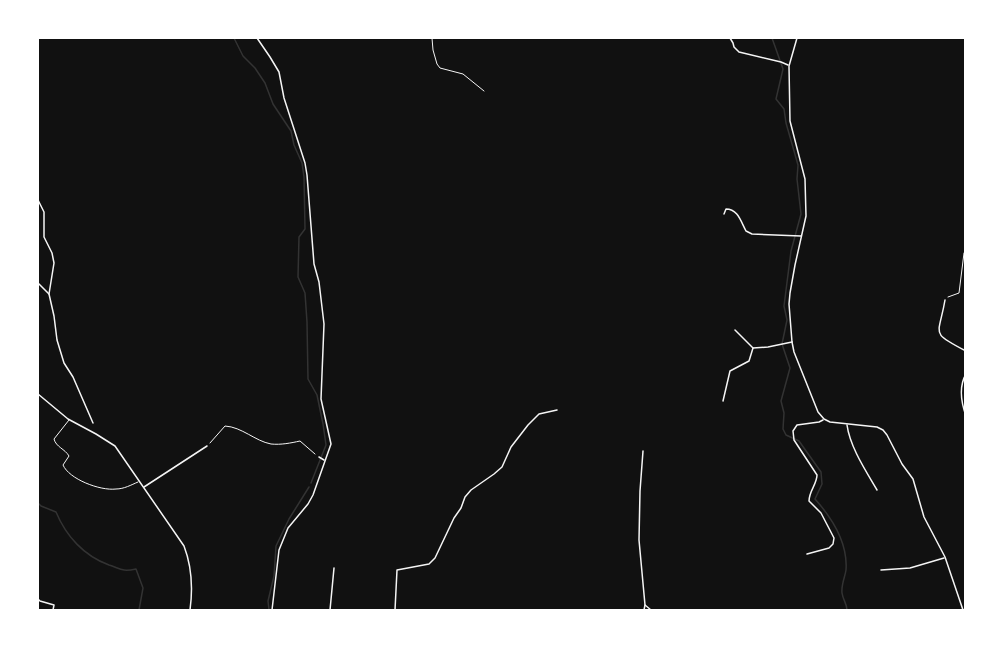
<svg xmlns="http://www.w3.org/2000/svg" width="1003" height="648" font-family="'DM Sans',sans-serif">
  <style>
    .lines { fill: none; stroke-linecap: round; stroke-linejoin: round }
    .stream { stroke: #333; stroke-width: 1.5 }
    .path { stroke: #f5f5f5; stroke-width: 1 }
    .service { stroke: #f5f5f5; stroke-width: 1 }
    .minor { stroke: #f5f5f5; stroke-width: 1.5 }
    .tertiary { stroke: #f5f5f5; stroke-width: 1.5 }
  </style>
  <rect width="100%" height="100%" fill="#111"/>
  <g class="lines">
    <!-- stream -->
    <g class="stream">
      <polyline points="234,38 243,56 255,68 265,83 273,104 291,131 294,145 302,163 304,177 305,229 299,237 298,277 305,293 307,322 308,379 317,395 323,424 326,445 311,483"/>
      <path d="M772,38L783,69L776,99L784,109L786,123L798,165L797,179L801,214L791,251L784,306L787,320L782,344L790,368L781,401L784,413L783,429L786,435L799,441L821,472L822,484L815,499C832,518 848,543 846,570C845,577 841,585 842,593C843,600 847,604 847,610"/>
      <path d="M38,503L41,506L56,512C66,536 84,556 109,565C121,569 122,572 136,569L143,588L139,610"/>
      <polyline points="269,610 268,601 274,576 276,546 289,519 309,487"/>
    </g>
    <!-- path -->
    <g class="path">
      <polyline points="432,38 433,50 437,64 440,68 463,74 484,91"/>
      <polyline points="948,297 959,293 964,253"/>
      <path d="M210,443L225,426C242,427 255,441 271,444C281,445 291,443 300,441L315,454"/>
    </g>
    <!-- service -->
    <path class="service" d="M69,420L54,439C56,447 65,449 69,456L63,465C69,479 100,491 116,489C124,489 131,485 138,482"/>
    <!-- minor -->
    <g class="minor">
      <polyline points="257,38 270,57 279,72 284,98 305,163 307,175 314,264 319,282 324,324 321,399 331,444 313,495 308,504 288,528 279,550 272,610"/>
      <polyline points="730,38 733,43 734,47 739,52 781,62 788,65"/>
      <polyline points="38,200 44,212 44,237 52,253 54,263 49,294 54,316 57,340 64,363 73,377 93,423"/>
      <path d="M724,214L726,209C738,209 741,222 746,231L752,234L801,236"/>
      <polyline points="38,283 49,294"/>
      <path d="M945,300C939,336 929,332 966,351"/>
      <polyline points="735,330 753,348 768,347 792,342"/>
      <path d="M966,374C959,386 961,402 966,416"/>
      <path d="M38,394L68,419L96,434L115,446L184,546C192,567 193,588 190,610"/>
      <polyline points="723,401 730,371 749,361 753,348"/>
      <path d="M847,425C850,447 866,471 877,490"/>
      <polyline points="643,451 640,491 639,540 645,605 644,610"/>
      <polyline points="319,457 324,460"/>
      <polyline points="144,487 207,446"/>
      <path d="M807,554L829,548L833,544L834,538L821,513L809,501C809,491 817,484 817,475L794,440L793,431L797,425L819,422L823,420"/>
      <polyline points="881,570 910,568 944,558"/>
      <polyline points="38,599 40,601 54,605 53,610"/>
      <polyline points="645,605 651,610"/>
      <polyline points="330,610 334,568"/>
      <polyline points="395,610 397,570 429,564 435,558 454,518 461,508 465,497 471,490 494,474 502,467 511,447 528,425 539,414 557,410"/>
      <polyline points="965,610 966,574"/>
    </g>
    <!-- tertiary -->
    <polyline class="tertiary" points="797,38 789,66 790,121 805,179 806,216 795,265 790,293 789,304 792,342 794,352 818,412 824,419 830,422 877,427 883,430 887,435 902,464 913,479 924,517 945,557 963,610"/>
  </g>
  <!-- border -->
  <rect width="1003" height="648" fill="none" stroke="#ffffff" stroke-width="78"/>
</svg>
